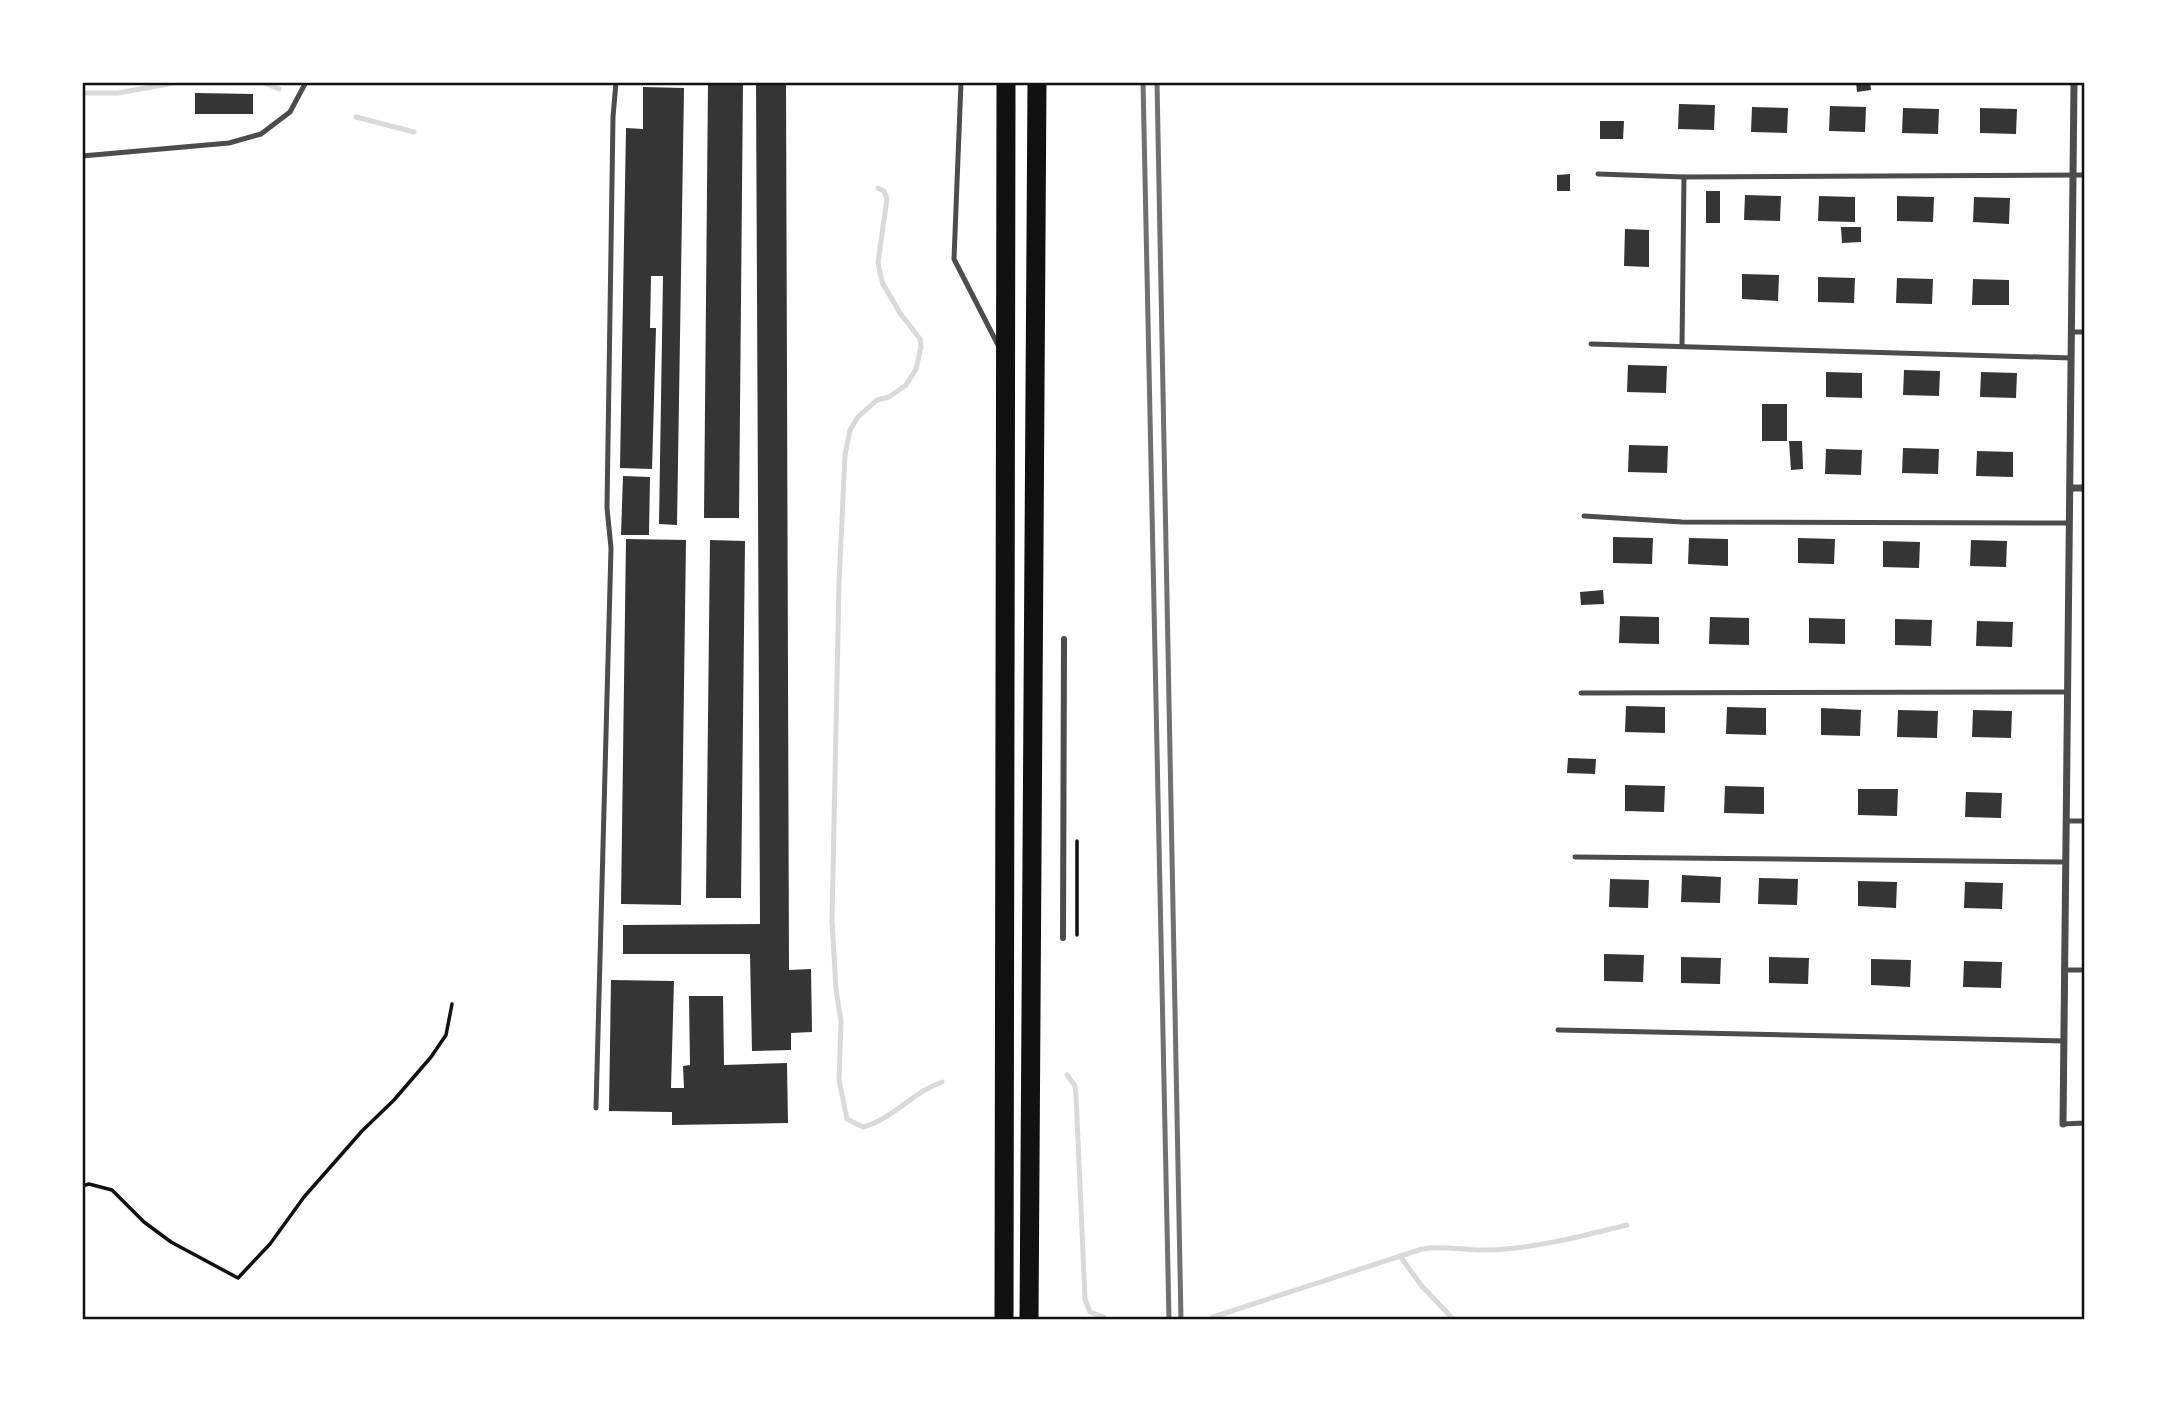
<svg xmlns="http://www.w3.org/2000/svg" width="2167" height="1402" font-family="'Times New Roman',serif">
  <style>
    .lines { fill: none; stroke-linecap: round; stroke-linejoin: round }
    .stream { stroke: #d9d9d9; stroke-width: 5 }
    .building { fill: #353535 }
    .path { stroke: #111; stroke-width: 3.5 }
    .service { stroke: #4c4c4c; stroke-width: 5 }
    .pedestrian { stroke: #4c4c4c; stroke-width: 6 }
    .minor { stroke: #4c4c4c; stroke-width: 7 }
    .trunk { stroke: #111; stroke-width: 19 }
    .rail { stroke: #707070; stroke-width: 5 }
    .neatline { fill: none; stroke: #111; stroke-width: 2.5 }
  </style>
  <rect width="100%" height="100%" fill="#fff"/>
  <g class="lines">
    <!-- stream -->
    <g class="stream">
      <polyline points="262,82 279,89"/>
      <polyline points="82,93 118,93 179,82"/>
      <polyline points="356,117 414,132"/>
      <path d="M878,188L884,191L887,199L878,262L880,273L883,284L900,313L920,339L921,347L916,369L906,385L889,397L877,400L858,417L850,430L845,455L839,584L832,920L836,990L841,1021L839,1080L847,1119L863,1127C893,1119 913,1092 942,1082"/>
      <polyline points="1067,1075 1075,1086 1076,1095 1085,1299 1090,1312 1104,1317"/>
      <polyline points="1400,1256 1421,1285 1454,1320"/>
      <path d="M1213,1317L1422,1249C1444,1245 1465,1251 1487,1250C1533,1249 1582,1236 1627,1225"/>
    </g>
  </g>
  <!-- building -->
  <g class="building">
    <polygon points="708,82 743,82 739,518 704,518"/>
    <polygon points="756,82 786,82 789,970 811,969 812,1032 791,1033 791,1050 752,1051 750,954 623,954 623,925 760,924"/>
    <polygon points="1856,82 1870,82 1871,90 1857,92"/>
    <polygon points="643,87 684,88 677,525 659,524 663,276 651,276 650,328 656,328 652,469 620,468 626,128 643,129"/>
    <polygon points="195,93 253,94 253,114 195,114"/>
    <polygon points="1679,104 1715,105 1714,130 1678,129"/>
    <polygon points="1830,106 1866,107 1865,132 1829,131"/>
    <polygon points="1752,107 1788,108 1787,133 1751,132"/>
    <polygon points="1903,108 1939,109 1938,134 1902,133"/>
    <polygon points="1980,108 2017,109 2016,134 1980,133"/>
    <polygon points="1600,121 1624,121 1623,139 1600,139"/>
    <polygon points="1570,174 1570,191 1557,191 1557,175"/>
    <rect x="1706" y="191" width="14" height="32"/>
    <polygon points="1745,195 1781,196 1780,221 1744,220"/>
    <polygon points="1819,196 1855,197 1855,222 1818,221"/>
    <polygon points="1897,196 1934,197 1933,222 1897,221"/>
    <polygon points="1974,197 2010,198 2009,224 1973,222"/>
    <polygon points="1841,227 1861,227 1861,242 1842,243"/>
    <polygon points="1625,229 1649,230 1649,267 1624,266"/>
    <polygon points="1742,274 1779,275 1778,301 1742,299"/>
    <polygon points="1818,277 1855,278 1854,303 1818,302"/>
    <polygon points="1897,278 1933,279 1932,304 1896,303"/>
    <polygon points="1973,279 2009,280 2009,305 1972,305"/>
    <polygon points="1628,365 1667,366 1666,393 1627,392"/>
    <polygon points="1904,370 1940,371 1939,396 1903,395"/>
    <polygon points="1826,372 1862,373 1862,398 1826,397"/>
    <polygon points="1981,372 2017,373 2016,398 1980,397"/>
    <rect x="1762" y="404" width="25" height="37"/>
    <polygon points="1789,441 1802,441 1803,469 1791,470"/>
    <polygon points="1629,445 1668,446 1667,473 1628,472"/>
    <polygon points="1903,448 1939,449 1938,474 1902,473"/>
    <polygon points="1826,449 1862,450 1861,475 1825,474"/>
    <polygon points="1977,451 2013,452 2013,477 1976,476"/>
    <polygon points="623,476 650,477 649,535 621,535"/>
    <polygon points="1613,537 1653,538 1652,564 1613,563"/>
    <polygon points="1689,538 1728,539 1728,566 1688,564"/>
    <polygon points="1798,538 1835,539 1834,564 1798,563"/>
    <polygon points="626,539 686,540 681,905 621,904"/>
    <polygon points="710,540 745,541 741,898 706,898"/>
    <polygon points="1971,540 2007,541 2006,567 1970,566"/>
    <polygon points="1883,541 1920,542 1919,568 1883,567"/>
    <polygon points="1603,590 1604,604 1581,605 1580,592"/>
    <polygon points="1620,616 1659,617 1659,644 1619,643"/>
    <polygon points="1710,617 1749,618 1749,645 1709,644"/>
    <polygon points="1809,618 1845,619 1845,644 1809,643"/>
    <polygon points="1895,619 1932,620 1931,646 1895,645"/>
    <polygon points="1977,621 2013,622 2012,647 1976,646"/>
    <polygon points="1626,706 1665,707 1665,733 1625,732"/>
    <polygon points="1727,707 1766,708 1766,735 1726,734"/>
    <polygon points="1821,708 1861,710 1860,736 1821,735"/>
    <polygon points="1898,710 1938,711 1937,738 1897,737"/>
    <polygon points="1973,710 2012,711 2011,738 1972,737"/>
    <polygon points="1568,758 1596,759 1595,774 1567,773"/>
    <polygon points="1625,785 1665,786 1664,812 1625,811"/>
    <polygon points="1725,786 1764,787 1764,814 1724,813"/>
    <polygon points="1858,789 1898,789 1897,816 1858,815"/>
    <polygon points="1966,792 2002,793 2001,818 1965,817"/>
    <polygon points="1682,875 1721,877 1720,903 1681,902"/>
    <polygon points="1759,878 1798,879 1797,905 1758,904"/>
    <polygon points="1610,879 1649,880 1648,908 1609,907"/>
    <polygon points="1858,881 1897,882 1896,908 1858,906"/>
    <polygon points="1965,882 2003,883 2002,909 1964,908"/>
    <polygon points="1604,954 1644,955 1643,982 1604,981"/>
    <polygon points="1681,957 1721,958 1720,984 1681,983"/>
    <polygon points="1769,957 1809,958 1808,984 1769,983"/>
    <polygon points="1871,959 1911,960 1910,987 1871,985"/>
    <polygon points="1964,961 2002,962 2001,988 1963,987"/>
    <polygon points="611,980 674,981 671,1088 684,1088 683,1066 690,1065 689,996 723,996 724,1065 787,1063 788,1123 672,1125 672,1112 609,1111"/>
  </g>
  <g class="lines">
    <!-- path -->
    <g class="path">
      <polyline points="1077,935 1077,841"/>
      <polyline points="82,1186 89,1184 112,1190 144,1222 171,1242 238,1278 270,1244 304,1197 362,1131 394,1100 431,1057 446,1035 452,1004"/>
    </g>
    <!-- service -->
    <g class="service">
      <polyline points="961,82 954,259 998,345"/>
      <polyline points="82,156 229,143 261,134 290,112 306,82"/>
      <polyline points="1598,174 1684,177 2085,175"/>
      <polyline points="2071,332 2085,332"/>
      <polyline points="1591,344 2071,358"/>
      <polyline points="1682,346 1684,177"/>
      <polyline points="1584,516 1682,522 2069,523"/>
      <polyline points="1581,693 2067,692"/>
      <polyline points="2066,821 2085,821"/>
      <polyline points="1575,857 2066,862"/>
      <polyline points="2064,970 2085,970"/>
      <polyline points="1558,1030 2064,1041"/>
      <polyline points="596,1108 611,548 607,508 613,117 616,82"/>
      <polyline points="2063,1124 2085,1123"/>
    </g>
    <!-- pedestrian -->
    <polyline class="pedestrian" points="1063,938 1064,639"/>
    <!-- minor -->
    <g class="minor">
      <polyline points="2070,488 2085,488"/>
      <polyline points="2063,1124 2074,82"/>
    </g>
    <!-- trunk -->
    <g class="trunk">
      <polyline points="1004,1320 1006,82"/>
      <polyline points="1029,1320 1037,82"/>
    </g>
    <!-- rail -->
    <g class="rail">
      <polyline points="1143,82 1169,1320"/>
      <polyline points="1157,82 1181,1320"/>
    </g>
  </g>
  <!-- border -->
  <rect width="2167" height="1402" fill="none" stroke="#ffffff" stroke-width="168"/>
  <rect x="84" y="84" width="1999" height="1234" class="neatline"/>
</svg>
